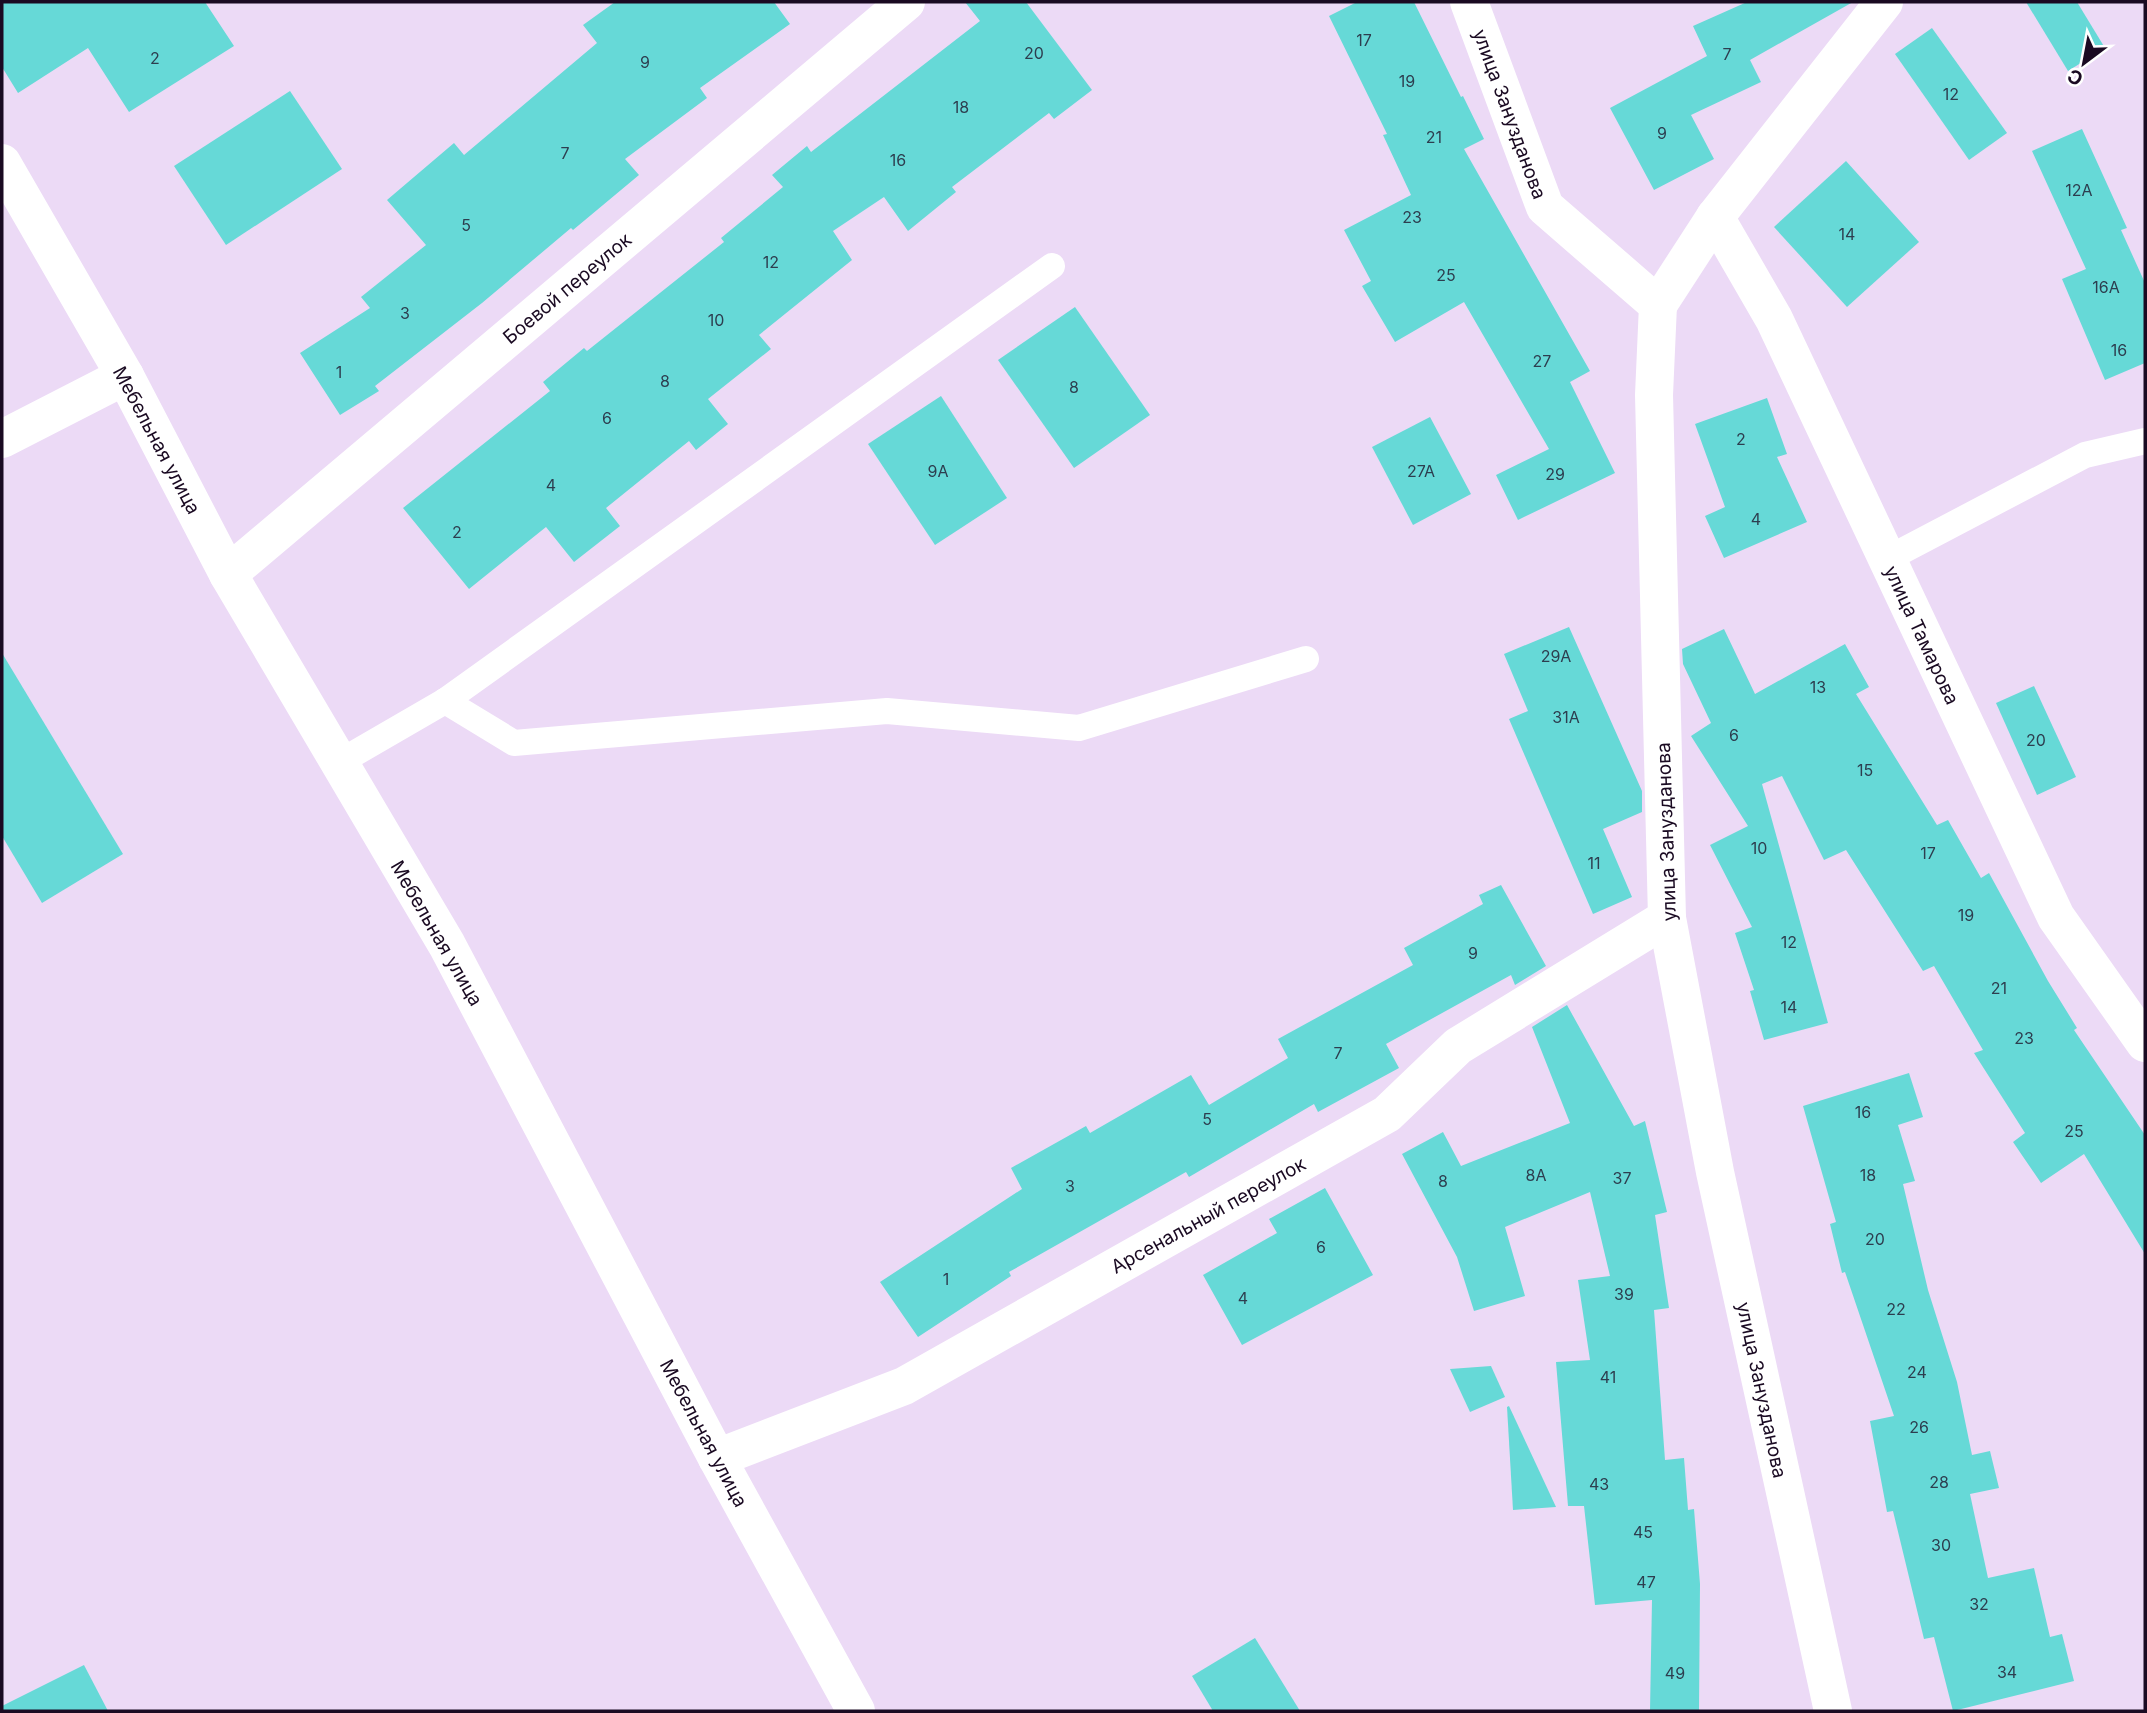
<svg xmlns="http://www.w3.org/2000/svg" width="2147" height="1713" font-family="Inter,sans-serif">
  <style>
    .building { fill: #66d9d7 }
    .lines { fill: none; stroke-linecap: round; stroke-linejoin: round }
    .service { stroke: #fff; stroke-width: 26 }
    .minor { stroke: #fff; stroke-width: 38 }
    .labels { text-anchor: middle; stroke-width: 5; stroke-linejoin: round; paint-order: stroke }
    .number-label { font-size: 16px; fill: #2d3e4f }
    .street-label { font-size: 19px; fill: #1a0a22; stroke: #fff }
  </style>
  <rect width="100%" height="100%" fill="#ecdaf6"/>
  <!-- building -->
  <g class="building">
    <polygon points="2,2 205,2 234,46 129,112 88,48 18,93 2,67"/>
    <polygon points="615,2 774,2 790,24 700,88 707,98 625,159 639,175 573,230 571,228 482,303 375,386 379,391 340,415 300,353 370,308 361,297 426,245 387,200 454,143 464,155 597,43 583,25"/>
    <polygon points="965,2 1026,2 1092,90 1054,119 1049,113 952,187 956,192 908,231 884,197 833,231 852,260 759,335 771,349 708,399 728,424 696,450 689,441 606,508 620,526 574,562 546,527 469,589 403,508 550,391 543,382 584,348 587,351 724,242 721,238 783,187 772,175 807,146 811,152 980,21"/>
    <polygon points="1357,2 1414,2 1461,97 1463,96 1484,139 1464,149 1590,371 1570,382 1615,473 1518,520 1496,475 1549,449 1464,302 1395,342 1362,286 1371,281 1344,230 1411,195 1383,135 1387,134 1329,16"/>
    <polygon points="1747,2 1853,2 1750,60 1761,82 1691,115 1714,159 1654,190 1610,108 1707,56 1693,26"/>
    <polygon points="2026,2 2077,2 2105,48 2068,71"/>
    <polygon points="1932,28 2007,133 1969,160 1895,54"/>
    <polygon points="290,91 342,169 226,245 174,166"/>
    <polygon points="2082,129 2127,228 2121,230 2145,283 2145,363 2105,380 2062,279 2086,269 2032,151"/>
    <polygon points="1846,161 1919,242 1847,307 1774,227"/>
    <polygon points="1075,307 1150,415 1074,468 998,360"/>
    <polygon points="941,396 1007,498 935,545 868,444"/>
    <polygon points="1767,398 1787,454 1777,457 1807,522 1724,558 1705,516 1725,507 1695,424"/>
    <polygon points="1430,417 1471,494 1413,525 1372,447"/>
    <polygon points="1569,627 1642,791 1642,812 1603,829 1632,897 1593,914 1509,719 1528,711 1504,654"/>
    <polygon points="1724,629 1755,694 1845,644 1869,687 1856,694 1937,825 1948,820 1981,878 1989,873 2048,981 2077,1028 2074,1030 2145,1135 2145,1254 2084,1154 2041,1183 2013,1142 2025,1133 1974,1053 1983,1050 1934,966 1923,971 1846,850 1824,860 1782,776 1762,784 1828,1023 1764,1040 1750,991 1754,990 1735,933 1752,927 1710,845 1748,826 1691,736 1711,723 1683,664 1682,649"/>
    <polygon points="2,653 123,854 42,903 2,836"/>
    <polygon points="2034,686 2076,777 2037,795 1996,703"/>
    <polygon points="1501,885 1546,966 1515,985 1511,975 1386,1044 1399,1068 1318,1112 1314,1104 1189,1177 1186,1172 1009,1272 1011,1276 918,1337 880,1282 1022,1189 1011,1168 1086,1126 1090,1133 1191,1075 1209,1105 1288,1058 1278,1039 1413,965 1404,948 1483,904 1479,895"/>
    <polygon points="1567,1005 1634,1126 1645,1121 1667,1212 1655,1215 1669,1308 1654,1310 1665,1460 1684,1458 1688,1510 1694,1509 1700,1584 1699,1711 1650,1711 1652,1600 1595,1605 1584,1506 1568,1506 1556,1362 1590,1360 1578,1280 1610,1276 1590,1192 1505,1227 1525,1296 1474,1311 1457,1257 1402,1154 1443,1132 1461,1166 1570,1123 1532,1027"/>
    <polygon points="1909,1073 1923,1117 1898,1125 1915,1181 1903,1184 1928,1290 1957,1382 1972,1455 1990,1451 1999,1488 1970,1494 1988,1578 2034,1568 2050,1637 2062,1634 2074,1681 1953,1711 1934,1637 1924,1639 1893,1511 1887,1512 1870,1421 1894,1416 1845,1272 1842,1273 1830,1224 1836,1222 1803,1106"/>
    <polygon points="1325,1188 1373,1275 1242,1345 1203,1275 1277,1233 1269,1219"/>
    <polygon points="1491,1366 1505,1397 1470,1412 1450,1369"/>
    <polygon points="1509,1406 1556,1507 1513,1510 1507,1407"/>
    <polygon points="1255,1638 1300,1711 1213,1711 1192,1676"/>
    <polygon points="84,1665 108,1711 2,1711 2,1706"/>
  </g>
  <g class="lines">
    <!-- service -->
    <g class="service">
      <polyline points="1887,559 2085,455 2145,441"/>
      <polyline points="445,701 514,743 887,711 1079,728 1306,659"/>
      <polyline points="338,763 445,701 1052,266"/>
    </g>
    <!-- minor -->
    <g class="minor">
      <polyline points="1469,2 1545,207 1658,305 1654,395 1667,918 1715,1172 1833,1711"/>
      <polyline points="1884,2 1715,217 1774,319 2056,917 2145,1043"/>
      <polyline points="2,163 125,376 228,574 447,945 717,1458 856,1711"/>
      <polyline points="1658,305 1715,217"/>
      <polyline points="2,439 125,376"/>
      <polyline points="228,574 906,2"/>
      <polyline points="717,1458 904,1386 1387,1114 1458,1046 1667,918"/>
    </g>
  </g>
  <g class="labels">
    <!-- number labels -->
    <g class="number-label">
      <text x="1364" y="46">17</text>
      <text x="1034" y="59">20</text>
      <text x="1727" y="60">7</text>
      <text x="155" y="64">2</text>
      <text x="645" y="68">9</text>
      <text x="1407" y="87">19</text>
      <text x="1951" y="100">12</text>
      <text x="961" y="113">18</text>
      <text x="1662" y="139">9</text>
      <text x="1434" y="143">21</text>
      <text x="565" y="159">7</text>
      <text x="898" y="166">16</text>
      <text x="2079" y="196">12А</text>
      <text x="1412" y="223">23</text>
      <text x="466" y="231">5</text>
      <text x="1847" y="240">14</text>
      <text x="771" y="268">12</text>
      <text x="1446" y="281">25</text>
      <text x="2106" y="293">16А</text>
      <text x="405" y="319">3</text>
      <text x="716" y="326">10</text>
      <text x="2119" y="356">16</text>
      <text x="1542" y="367">27</text>
      <text x="339" y="378">1</text>
      <text x="665" y="387">8</text>
      <text x="1074" y="393">8</text>
      <text x="607" y="424">6</text>
      <text x="1741" y="445">2</text>
      <text x="938" y="477">9А</text>
      <text x="1421" y="477">27А</text>
      <text x="1555" y="480">29</text>
      <text x="551" y="491">4</text>
      <text x="1756" y="525">4</text>
      <text x="457" y="538">2</text>
      <text x="1556" y="662">29А</text>
      <text x="1818" y="693">13</text>
      <text x="1566" y="723">31А</text>
      <text x="1734" y="741">6</text>
      <text x="2036" y="746">20</text>
      <text x="1865" y="776">15</text>
      <text x="1759" y="854">10</text>
      <text x="1928" y="859">17</text>
      <text x="1594" y="869">11</text>
      <text x="1966" y="921">19</text>
      <text x="1789" y="948">12</text>
      <text x="1473" y="959">9</text>
      <text x="1999" y="994">21</text>
      <text x="1789" y="1013">14</text>
      <text x="2024" y="1044">23</text>
      <text x="1338" y="1059">7</text>
      <text x="1863" y="1118">16</text>
      <text x="1207" y="1125">5</text>
      <text x="2074" y="1137">25</text>
      <text x="1536" y="1181">8А</text>
      <text x="1868" y="1181">18</text>
      <text x="1622" y="1184">37</text>
      <text x="1443" y="1187">8</text>
      <text x="1070" y="1192">3</text>
      <text x="1875" y="1245">20</text>
      <text x="1321" y="1253">6</text>
      <text x="946" y="1285">1</text>
      <text x="1624" y="1300">39</text>
      <text x="1243" y="1304">4</text>
      <text x="1896" y="1315">22</text>
      <text x="1917" y="1378">24</text>
      <text x="1608" y="1383">41</text>
      <text x="1919" y="1433">26</text>
      <text x="1939" y="1488">28</text>
      <text x="1599" y="1490">43</text>
      <text x="1643" y="1538">45</text>
      <text x="1941" y="1551">30</text>
      <text x="1646" y="1588">47</text>
      <text x="1979" y="1610">32</text>
      <text x="2007" y="1678">34</text>
      <text x="1675" y="1679">49</text>
    </g>
    <!-- street labels -->
    <g class="street-label">
      <text transform="translate(1510 114) rotate(70)" y="7">улица Занузданова</text>
      <text transform="translate(567 288) rotate(-40)" y="7">Боевой переулок</text>
      <text transform="translate(157 440) rotate(62)" y="7">Мебельная улица</text>
      <text transform="translate(1922 635) rotate(65)" y="7">улица Тамарова</text>
      <text transform="translate(1666 832) rotate(-92)" y="7">улица Занузданова</text>
      <text transform="translate(437 933) rotate(60)" y="7">Мебельная улица</text>
      <text transform="translate(1208 1215) rotate(-29)" y="7">Арсенальный переулок</text>
      <text transform="translate(1762 1390) rotate(78)" y="7">улица Занузданова</text>
      <text transform="translate(704 1433) rotate(62)" y="7">Мебельная улица</text>
    </g>
  </g>
  <!-- border -->
  <rect width="2147" height="1713" fill="none" stroke="#1a0a22" stroke-width="7"/>
  <!-- north arrow -->
  <g transform="translate(2084 63) rotate(212)" stroke="#ffffff" stroke-width="5" paint-order="stroke">
  <path d="M0-5L12 26L0 18L-12 26Z" fill="#1a0a22"/>
  <text y="-10" font-size="19" font-weight="bold" text-anchor="middle" fill="#1a0a22">С</text>
  </g>
</svg>
